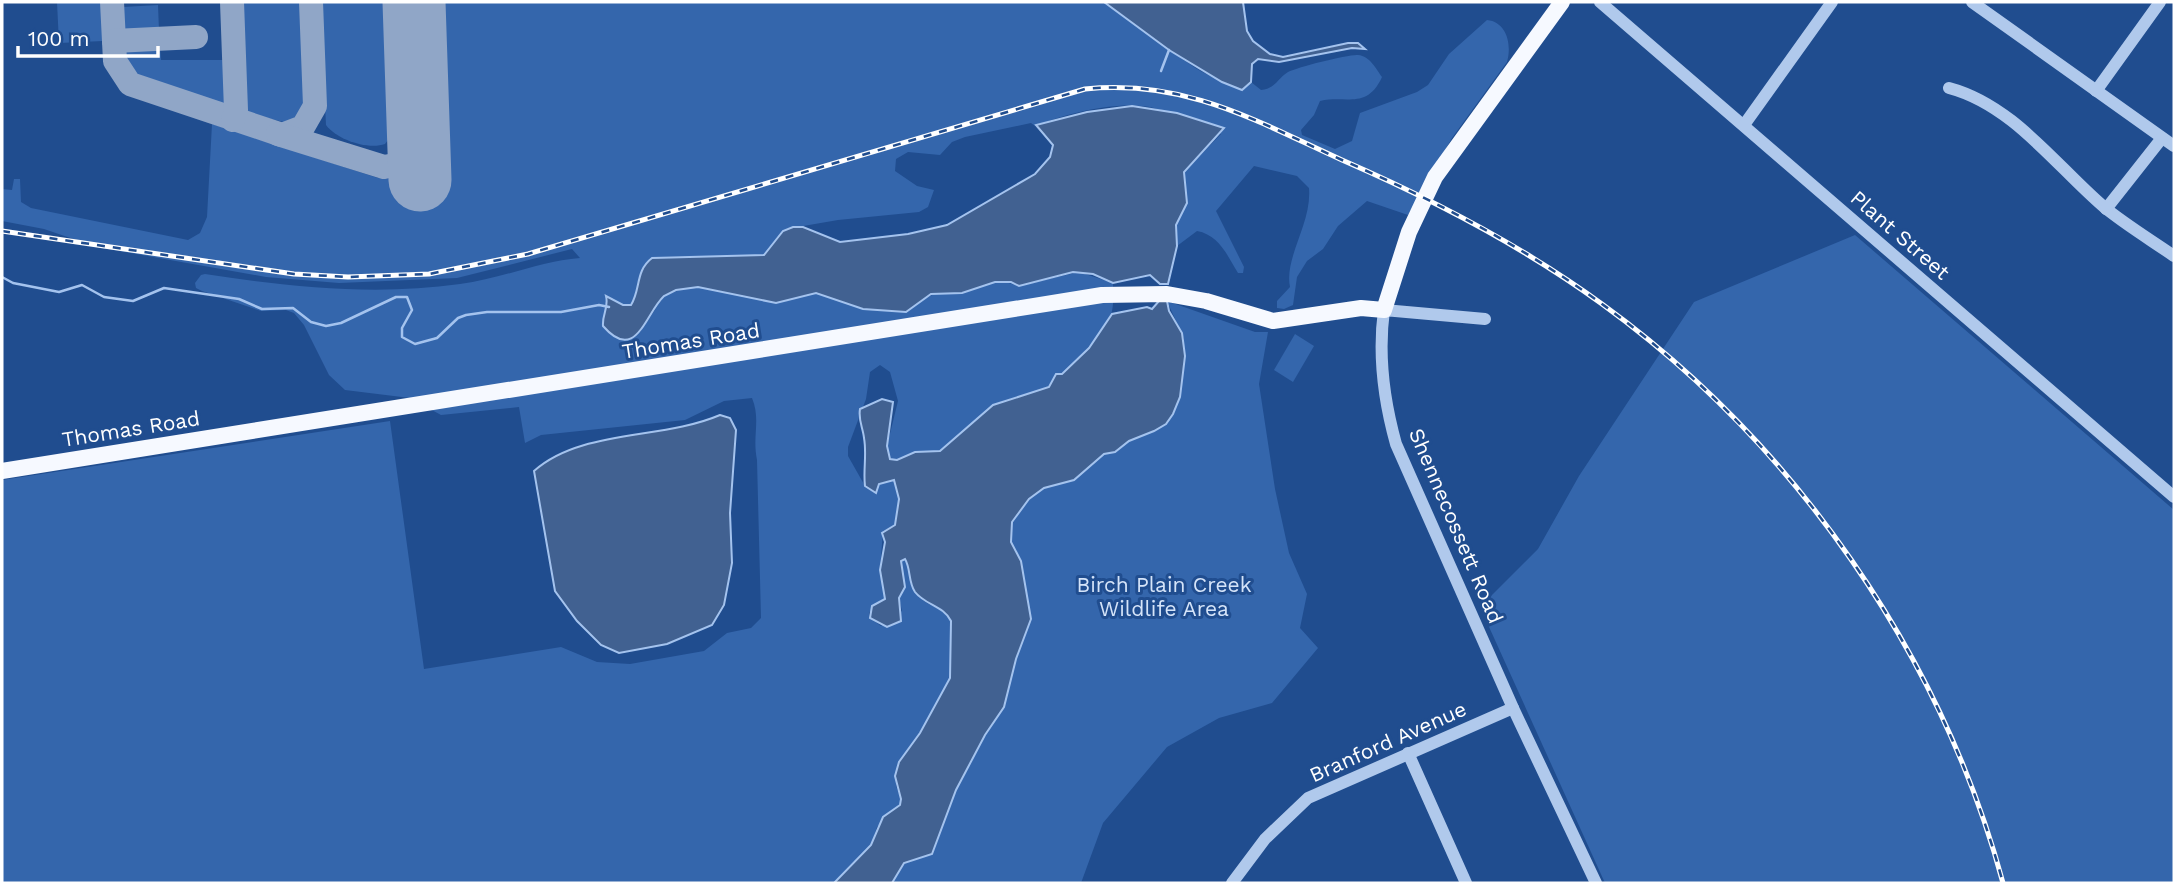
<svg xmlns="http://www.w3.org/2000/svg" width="2176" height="885" font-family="'Work Sans',sans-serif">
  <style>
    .green { fill: #3466ac }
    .water { fill: #416191; stroke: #a4c3ee; stroke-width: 2 }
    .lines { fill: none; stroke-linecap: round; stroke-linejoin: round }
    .stream { stroke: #a4c3ee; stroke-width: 2.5 }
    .taxiway { stroke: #90a6c7; stroke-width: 24 }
    .runway { stroke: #90a6c7; stroke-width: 63 }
    .minor { stroke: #b0c9ec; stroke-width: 12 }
    .major { stroke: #f6f9ff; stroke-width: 16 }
    .rail-casing { stroke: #fff; stroke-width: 5 }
    .rail { stroke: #204d8f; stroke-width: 2.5; stroke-dasharray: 8; stroke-linecap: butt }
    .labels { text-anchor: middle; stroke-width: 6; stroke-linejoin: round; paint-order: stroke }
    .street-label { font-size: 21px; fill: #fff; stroke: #204d8f }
    .park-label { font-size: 21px; fill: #d5e4f9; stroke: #204d8f }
  </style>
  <rect width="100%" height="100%" fill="#204d8f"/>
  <!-- green -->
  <g class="green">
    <polygon points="57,2 101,2 103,41 59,43"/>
    <polygon points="243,2 303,2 306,104 298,118 288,123 246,113"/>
    <path d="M320,2H393L397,128L385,144C368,150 337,140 326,125Z"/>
    <path d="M434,2H1104C1154,25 1190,84 1248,85L1251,82L1261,90C1275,89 1277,79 1288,72C1298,67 1349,54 1358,55C1370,56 1376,69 1382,77C1367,110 1346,95 1320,101L1314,115L1301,130L1302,135L1335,149L1352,141L1360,113L1417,92L1428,85L1449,54L1487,20C1507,22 1512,45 1507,62L1452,138L1408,215L1367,201L1338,226L1323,249L1307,261L1297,277L1293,305L1284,309L1277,308V301L1290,287C1284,257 1312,224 1309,188L1297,176L1254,166L1216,211L1244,267L1243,273H1238C1227,255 1219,235 1197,231L1177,246L1176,225L1186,206L1184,172L1221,134C1200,125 1176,113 1154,108C1118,100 1068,113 1035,126L1031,123L965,137L952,142L940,155L908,152L896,159L895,171L917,186L934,190L928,207L919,212L838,220L786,229L764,255L655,257C635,267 640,289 631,305H623L606,296C609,309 606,319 609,333L624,340L643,328L664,296L685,288H705L776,303L816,293L863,309L906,312L910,306L936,293H962L975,286L1002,281L1019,286L1079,272L1113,283C1113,292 1114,302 1112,311C1110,323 1069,375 1056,375L1049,387L993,405L940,451L915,452L897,460L889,458L887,446L898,401L890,372L880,365L870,372L866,399L848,447V456L865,486L894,480L899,499L895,525L883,531L880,570L885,599L875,604L869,613L870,618L881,626L902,611L899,598L905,587L901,560L905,559C912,571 909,585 919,597C929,607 945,608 951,621L950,678L920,733L899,762L896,786L901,799L900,805L877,827L871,845L834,883H2V480L390,421L424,669L561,647L597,662L630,664L704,651L727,633L751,628L761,618L757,460C752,436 761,420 752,398L724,401L685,420L541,435L525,443L519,407L441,415L410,398L345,390L329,375L304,325L294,313L286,310L261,311L202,291L196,288L195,283L201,275L205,274C291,287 374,296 460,284C501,279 540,261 580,258L572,249L457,278L339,283L266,277L97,247L44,229L2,221V189L12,190L14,179H20L21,202L31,208L188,240L200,233L207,217L212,124L378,178L440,180Z"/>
    <polygon points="158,5 159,31 124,32 123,7"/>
    <polygon points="160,48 161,60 224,60 225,106 125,74 124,49"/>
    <polygon points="1855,235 2174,510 2174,883 1605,883 1480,607 1538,549 1579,476 1694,302"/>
    <polygon points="1167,301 1255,332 1268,332 1259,384 1275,489 1289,553 1307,594 1300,628 1318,648 1272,703 1219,718 1167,747 1103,823 1081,883 892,883 904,863 934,850 956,790 985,735 1004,707 1016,659 1031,619 1021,561 1011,542 1012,522 1029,499 1044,488 1074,480 1104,454 1115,452 1129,441 1154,431 1184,365 1184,339"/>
    <polygon points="1295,334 1314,346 1293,382 1274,370"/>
  </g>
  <!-- water -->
  <g class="water">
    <polygon points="1104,2 1243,2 1247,31 1253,41 1270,54 1283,57 1348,43 1358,43 1365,49 1352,48 1279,62 1258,59 1252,64 1251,82 1242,90 1222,82 1169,50"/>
    <path d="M1132,106L1177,113L1224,128L1184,172L1187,203L1176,225L1177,246L1168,284H1160L1150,275L1113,283L1093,274L1073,272L1019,286L1011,282H995L962,293L931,294L906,312L863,309L816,293L776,303L698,287L676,290L664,296C645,314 636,364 603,326C602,314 609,308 606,296L623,305H631C641,289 635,271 652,258L764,255L783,231L793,227H803L840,242L908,234L947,225L1035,174L1050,157L1053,145L1036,125L1087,112Z"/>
    <path d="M1159,301H1167L1169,311L1182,333L1185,356L1180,397L1173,414L1166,424L1154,431L1129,441L1115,452L1104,454L1074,480L1044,488L1029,499L1012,522L1011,542L1021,561L1031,619L1016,659L1004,707L985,735L956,790L932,854L904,863L892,883H834L871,845L883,817L900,805L901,799L895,776L899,762L920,733L950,678L951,621C944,606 925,605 915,592C908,582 911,569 905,559L901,561L905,587L899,598L901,621L887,627L870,618L872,606L885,599L880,570L885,542L882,533L895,525L899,499L894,480L879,484L876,493L865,486C863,471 867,454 864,438C863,428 858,420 860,409L882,399L893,402L887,446L890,459L897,460L915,452L940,451L993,405L1049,387L1056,374H1062L1089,348L1112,314L1147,307L1152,309Z"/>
    <path d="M720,415L730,418L736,430L730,513L732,563L724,605L712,625L667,644L619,653L601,645L577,621L555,591L534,471C581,429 662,440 720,415Z"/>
  </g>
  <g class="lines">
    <!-- stream -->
    <g class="stream">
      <polyline points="1161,71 1169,50"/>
      <polyline points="2,277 13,283 59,292 82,285 104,297 133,301 164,288 239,299 262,309 293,308 311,322 326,326 341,323 396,297 407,297 412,310 402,328 402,337 415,344 437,338 458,318 466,315 487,312 561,312 599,305 609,307"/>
    </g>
    <!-- taxiway -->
    <g class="taxiway">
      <polyline points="112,2 115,61 130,84 282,135 303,127 315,106 311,2"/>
      <polyline points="232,2 236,110 233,120"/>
      <polyline points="114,41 196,37"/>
      <path d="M278,134L384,167C405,165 412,152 418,133"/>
    </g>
    <!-- runway -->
    <polyline class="runway" points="414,2 420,180"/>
    <!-- minor -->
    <g class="minor">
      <polyline points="1600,2 2174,497"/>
      <polyline points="1972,2 2174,146"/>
      <path d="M1949,88C2013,105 2056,166 2104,207C2126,225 2151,240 2174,256"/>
      <polyline points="2096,91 2160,2"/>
      <polyline points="1744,125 1832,2"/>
      <polyline points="2106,209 2162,138"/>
      <path d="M1485,319L1384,310C1378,354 1384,401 1396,444L1513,708L1596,883"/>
      <polyline points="1408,753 1466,883"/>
      <polyline points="1232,883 1265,839 1308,798 1513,708"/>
    </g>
    <!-- major -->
    <polyline class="major" points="2,471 1102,295 1167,294 1206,301 1273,321 1361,308 1384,310 1409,232 1435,177 1562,2"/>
    <!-- rail casing -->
    <g class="rail-casing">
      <path id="rail" d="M2,231L294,274L348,277L429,274L528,254L1085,89C1185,79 1254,120 1342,160C1434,200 1521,245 1602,304C1794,443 1941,654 2003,883"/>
    </g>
    <!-- rail -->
    <use href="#rail" class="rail"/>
  </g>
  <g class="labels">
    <!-- street labels -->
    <g class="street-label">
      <text transform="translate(1900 235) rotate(41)" y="7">Plant Street</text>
      <text transform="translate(691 341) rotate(-9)" y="7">Thomas Road</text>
      <text transform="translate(131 429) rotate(-9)" y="7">Thomas Road</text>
      <text transform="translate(1456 526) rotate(67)" y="7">Shennecossett Road</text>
      <text transform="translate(1388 742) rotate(-24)" y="7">Branford Avenue</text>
    </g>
    <!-- park labels -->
    <g class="park-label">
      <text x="1164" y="592">Birch Plain Creek<tspan x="1164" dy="24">Wildlife Area</tspan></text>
    </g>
  </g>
  <!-- border -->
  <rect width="2176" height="885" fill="none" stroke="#ffffff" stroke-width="7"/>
  <!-- scale -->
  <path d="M18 46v10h140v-10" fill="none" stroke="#ffffff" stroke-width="3.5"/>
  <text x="28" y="46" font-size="21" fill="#ffffff" stroke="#204d8f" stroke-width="5" paint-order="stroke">100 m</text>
</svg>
